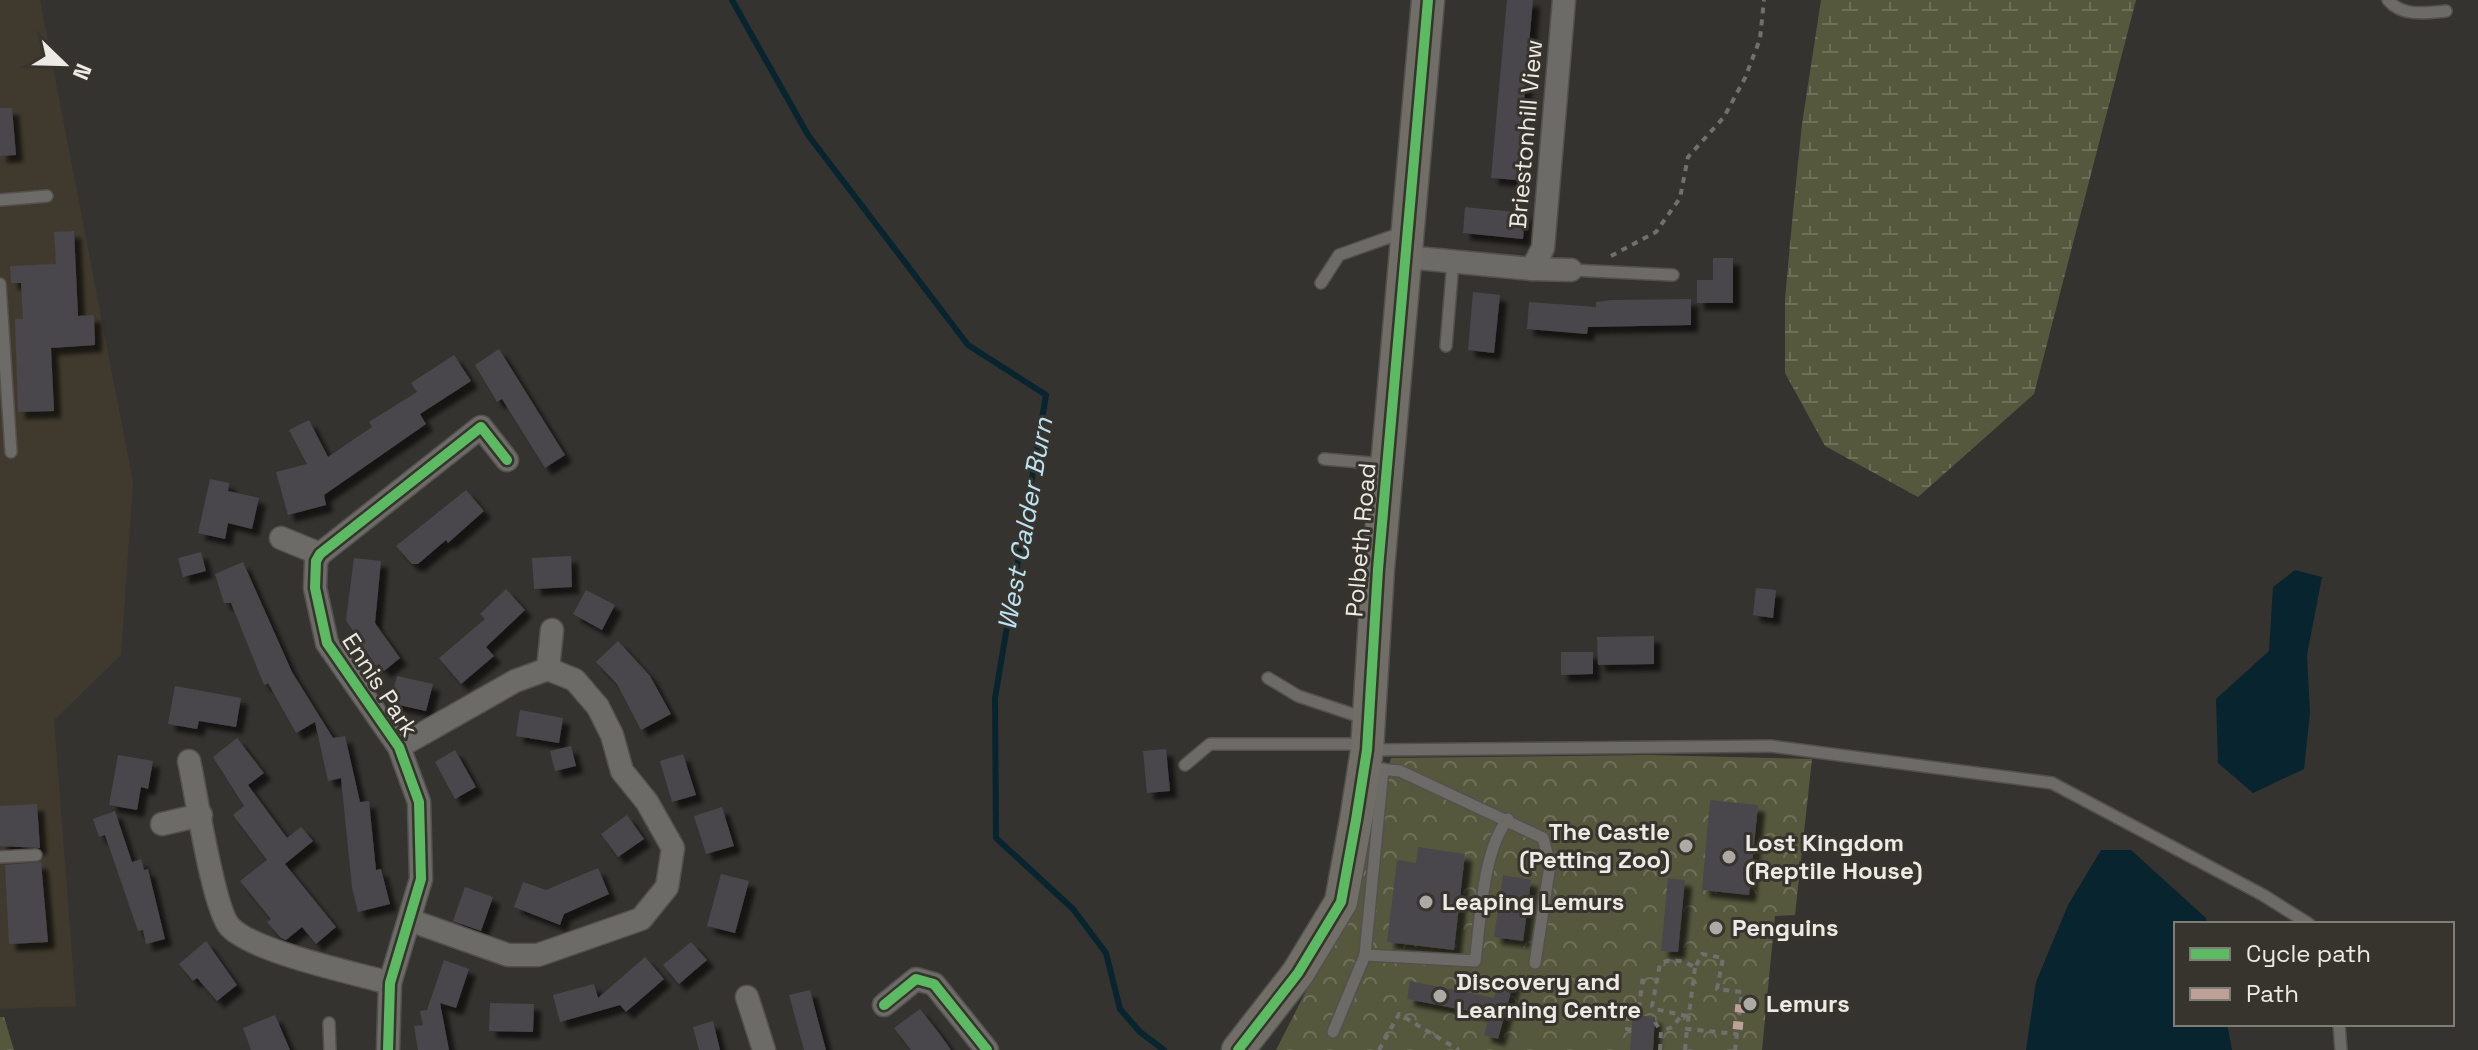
<svg xmlns="http://www.w3.org/2000/svg" width="2478" height="1050" font-family="'Space Grotesk',sans-serif">
  <style>
    .built { fill: #403a2e }
    .forest { fill: url(#forest-crowns) }
    .wetland { fill: url(#wetland-marsh) }
    .water { fill: #08242e }
    .lines { fill: none; stroke-linecap: round; stroke-linejoin: round }
    .stream { stroke: #08242e; stroke-width: 6 }
    .building { fill: #49474c; filter: url(#shadow) }
    .lane-casing { stroke: #53504d; stroke-width: 14 }
    .street-casing { stroke: #53504d; stroke-width: 25 }
    .secondary-casing { stroke: #53504d; stroke-width: 35 }
    .path { stroke: #71706e; stroke-width: 4; stroke-dasharray: 6 6; stroke-linecap: butt }
    .lane { stroke: #6c6b68; stroke-width: 11 }
    .street { stroke: #6c6b68; stroke-width: 22 }
    .secondary { stroke: #716e68; stroke-width: 32 }
    .quiet { stroke: #bda197; stroke-width: 8; stroke-dasharray: 16 8; stroke-linecap: butt }
    .cycleway-casing { stroke: #37342d; stroke-width: 15 }
    .cycleway { stroke: #5cba63; stroke-width: 10 }
    .poi-dot { fill: #adaaa6; stroke: #37342d; stroke-width: 3 }
    .labels { text-anchor: middle; stroke-width: 6; stroke-linejoin: round; paint-order: stroke }
    .street-label { font-size: 24px; fill: #edeae6; stroke: #37342d }
    .poi-label { font-size: 24px; font-weight: bold; fill: #edeae6; stroke: #37342d; text-anchor: start }
    .water-label { font-size: 26px; font-style: italic; fill: #bbe4f7; stroke: #37342d }
  </style>
  <defs>
    <pattern id="forest-crowns" width="20" height="18" patternUnits="userSpaceOnUse" patternTransform="scale(2)"><rect width="20" height="18" fill="#56583e"/><path d="M2 6a3 3 0 1 1 6 0M12 15a3 3 0 1 1 6 0" fill="none" stroke="#6f705a"/></pattern>
    <pattern id="wetland-marsh" width="20" height="14" patternUnits="userSpaceOnUse" patternTransform="scale(2)"><rect width="20" height="14" fill="#56583e"/><path d="M1 5h8M5 5V1M11 12h8M15 12V8" fill="none" stroke="#6f705a"/></pattern>
    <filter id="shadow"><feDropShadow dx="7" dy="7" stdDeviation="2" flood-color="#0009"/></filter>
  </defs>
  <rect width="100%" height="100%" fill="#35332f"/>
  <!-- built -->
  <polygon class="built" points="0,0 40,0 133,482 121,655 54,720 76,1006 0,1009"/>
  <!-- forest -->
  <g class="forest">
    <polygon points="1651,755 1812,759 1795,915 1775,916 1762,1050 1276,1050 1350,905 1391,758"/>
    <polygon points="0,1017 4,1017 14,1050 0,1050"/>
  </g>
  <!-- wetland -->
  <polygon class="wetland" points="1821,0 2136,0 2034,394 1918,497 1825,446 1785,373 1785,299 1793,212 1802,124"/>
  <!-- water -->
  <g class="water">
    <polygon points="2295,570 2322,577 2307,655 2310,713 2304,769 2253,793 2218,763 2216,699 2269,651 2273,587"/>
    <polygon points="2101,850 2131,850 2206,918 2207,924 2176,924 2176,1024 2227,1024 2232,1050 2026,1050 2036,982 2068,905"/>
  </g>
  <g class="lines">
    <!-- stream -->
    <polyline class="stream" points="732,0 808,135 968,345 1046,395 995,698 996,838 1073,909 1106,953 1120,1009 1140,1032 1164,1050"/>
  </g>
  <!-- building -->
  <g class="building">
    <polygon points="1507,0 1533,0 1517,180 1491,178"/>
    <polygon points="0,108 12,108 16,155 0,156"/>
    <polygon points="1465,207 1525,213 1523,239 1463,233"/>
    <polygon points="74,231 78,316 94,315 95,345 51,348 54,411 18,412 15,319 23,319 21,283 11,283 10,266 56,264 54,232"/>
    <polygon points="1713,258 1733,258 1733,303 1697,303 1697,280 1713,280"/>
    <polygon points="1473,292 1500,295 1494,353 1468,350"/>
    <polygon points="1691,299 1691,325 1588,327 1587,334 1527,329 1529,302 1596,307 1596,302 1612,300"/>
    <polygon points="499,349 565,455 545,468 502,399 497,402 475,365"/>
    <polygon points="454,355 471,381 420,414 426,424 324,495 326,505 288,515 276,472 307,464 289,430 309,420 328,457 372,427 369,422 417,392 411,383"/>
    <polygon points="210,479 229,483 228,491 259,498 252,529 228,523 225,539 198,533"/>
    <polygon points="466,490 484,511 448,543 446,540 418,564 412,564 396,546"/>
    <polygon points="201,552 206,571 183,577 178,558"/>
    <polygon points="571,556 572,587 534,589 532,558"/>
    <polygon points="354,558 381,561 375,623 400,658 384,671 379,664 376,666 346,620"/>
    <polygon points="243,562 292,672 333,738 345,736 360,802 369,801 376,870 381,869 390,904 358,912 352,887 341,778 328,781 315,722 296,733 268,683 264,685 231,603 224,603 215,574"/>
    <polygon points="1756,588 1776,590 1773,618 1753,615"/>
    <polygon points="506,589 525,610 486,647 494,656 461,684 439,658 485,619 480,614"/>
    <polygon points="586,590 615,605 602,630 573,614"/>
    <polygon points="1654,636 1654,664 1598,665 1597,637"/>
    <polygon points="618,641 650,676 671,714 641,730 617,684 596,662"/>
    <polygon points="1561,652 1593,652 1593,674 1561,675"/>
    <polygon points="397,676 433,684 426,711 390,703"/>
    <polygon points="175,686 241,698 236,727 199,721 197,729 168,724"/>
    <polygon points="520,710 563,718 559,743 516,736"/>
    <polygon points="237,738 264,773 248,785 287,838 301,827 313,841 285,864 336,927 316,944 302,927 286,940 281,938 267,922 271,919 240,881 267,860 233,815 244,806 213,757"/>
    <polygon points="571,746 576,766 555,771 550,751"/>
    <polygon points="1166,749 1170,791 1147,793 1143,751"/>
    <polygon points="455,750 476,787 455,799 435,762"/>
    <polygon points="683,754 696,795 672,802 660,761"/>
    <polygon points="118,755 153,761 148,789 141,787 137,810 109,805"/>
    <polygon points="1710,800 1758,805 1749,895 1702,890"/>
    <polygon points="37,804 40,848 0,846 0,806"/>
    <polygon points="722,807 734,846 706,854 694,816"/>
    <polygon points="115,811 132,862 141,859 144,870 148,869 165,939 146,944 143,930 138,931 105,835 99,837 93,819"/>
    <polygon points="627,815 644,839 618,857 601,834"/>
    <polygon points="1418,847 1465,854 1454,950 1387,942 1397,860 1416,863"/>
    <polygon points="41,862 48,942 9,944 5,865"/>
    <polygon points="598,868 609,894 564,914 560,925 514,907 523,882 546,890"/>
    <polygon points="721,874 749,881 735,933 707,926"/>
    <polygon points="1503,875 1531,880 1523,941 1494,937"/>
    <polygon points="1668,878 1685,880 1678,952 1661,951"/>
    <polygon points="465,887 493,897 481,931 453,921"/>
    <polygon points="206,941 237,985 217,1001 197,978 193,981 179,964"/>
    <polygon points="691,942 707,960 679,984 663,965"/>
    <polygon points="645,957 664,979 626,1012 620,1005 560,1022 553,995 594,984 598,998"/>
    <polygon points="444,960 469,969 456,1008 440,1003 449,1050 418,1050 414,1026 423,1025 420,1011 427,1010"/>
    <polygon points="1500,977 1514,981 1498,1039 1484,1035 1489,1015 1407,999 1410,981 1494,998"/>
    <polygon points="810,990 819,1024 826,1050 804,1050 789,995"/>
    <polygon points="490,1003 534,1004 533,1032 489,1031"/>
    <polygon points="920,1009 939,1033 951,1050 911,1050 894,1028"/>
    <polygon points="275,1015 290,1050 251,1050 243,1028"/>
    <polygon points="1633,1015 1655,1017 1653,1050 1630,1050"/>
    <polygon points="713,1021 720,1050 699,1050 693,1027"/>
  </g>
  <g class="lines">
    <!-- lane casing -->
    <g class="lane-casing">
      <g id="lane">
        <path d="M2388,0C2402,17 2426,13 2446,11"/>
        <polyline points="0,200 47,196"/>
        <polyline points="1571,270 1673,275"/>
        <polyline points="1321,283 1339,255 1404,232"/>
        <polyline points="0,284 11,452"/>
        <polyline points="1446,346 1453,262"/>
        <polyline points="1324,459 1383,464"/>
        <polyline points="1268,678 1298,696 1364,718"/>
        <polyline points="1371,750 1770,746 2052,783 2263,895 2309,924"/>
        <polyline points="1185,765 1210,744 1365,744"/>
        <polyline points="1377,769 1400,771 1543,838 1550,865 1535,963"/>
        <path d="M1383,769L1365,955L1475,961C1481,920 1482,851 1508,819"/>
        <polyline points="0,857 36,855"/>
        <polyline points="329,1023 330,1050"/>
        <polyline points="2339,1024 2341,1050"/>
        <polyline points="1333,1032 1365,955"/>
      </g>
    </g>
    <!-- street casing -->
    <g class="street-casing">
      <g id="street">
        <polyline points="1406,257 1532,269 1543,248 1564,0"/>
        <polyline points="1532,269 1571,270"/>
        <polyline points="281,538 320,554"/>
        <polyline points="548,669 552,630"/>
        <polyline points="399,747 515,681 548,669 575,680 598,707 612,735 622,771 647,802 673,848 667,887 641,919 538,955 508,955 412,921"/>
        <path d="M189,761C196,792 213,909 230,927C254,952 354,973 390,983"/>
        <polyline points="162,824 201,815"/>
        <polyline points="747,997 764,1050"/>
        <polyline points="884,1005 916,979 934,984 987,1050"/>
        <polyline points="388,1050 390,983 421,879 419,802 399,747 327,643 315,588 316,561 320,554 481,427 507,460"/>
      </g>
    </g>
    <!-- secondary casing -->
    <g class="secondary-casing">
      <polyline id="secondary" points="1238,1050 1298,973 1341,902 1356,820 1367,750 1378,569 1428,0"/>
    </g>
    <!-- path -->
    <g class="path">
      <polyline points="1611,256 1656,232 1680,198 1688,157 1724,117 1745,78 1760,39 1764,0"/>
      <polyline points="1695,968 1687,1029 1737,1034"/>
      <path d="M1687,1016L1655,1009L1652,1006L1660,964C1671,957 1686,961 1695,968L1702,954L1723,958L1717,989L1742,992L1735,1050"/>
      <polyline points="1655,1022 1661,1032"/>
      <polyline points="1631,1030 1627,1029 1628,1008 1639,1008 1643,976"/>
      <polyline points="1379,1050 1399,1014 1459,1050"/>
      <polyline points="1660,1050 1661,1032 1672,1027 1683,1014"/>
      <polyline points="1685,1050 1687,1029"/>
    </g>
    <!-- lane -->
    <use href="#lane" class="lane"/>
    <!-- street -->
    <use href="#street" class="street"/>
    <!-- secondary -->
    <use href="#secondary" class="secondary"/>
    <!-- quiet -->
    <g class="quiet">
      <polyline points="1735,1008 1745,1009"/>
      <polyline points="1733,1025 1743,1026"/>
    </g>
    <!-- cycleway casing -->
    <g class="cycleway-casing">
      <g id="cycleway">
        <polyline points="884,1005 916,979 934,984 987,1050"/>
        <polyline points="388,1050 390,983 421,879 419,802 399,747 327,643 315,588 316,561 320,554 481,427 507,460"/>
        <polyline points="1238,1050 1298,973 1341,902 1356,820 1367,750 1378,569 1428,0"/>
      </g>
    </g>
    <!-- cycleway -->
    <use href="#cycleway" class="cycleway"/>
  </g>
  <!-- markers -->
  <g class="poi-dot">
    <circle cx="1686" cy="846" r="8"/>
    <circle cx="1729" cy="857" r="8"/>
    <circle cx="1426" cy="902" r="8"/>
    <circle cx="1716" cy="928" r="8"/>
    <circle cx="1440" cy="996" r="8"/>
    <circle cx="1750" cy="1004" r="8"/>
  </g>
  <g class="labels">
    <!-- street labels -->
    <g class="street-label">
      <text transform="translate(1526 134) rotate(-85)" y="8">Briestonhill View</text>
      <text transform="translate(1361 540) rotate(-85)" y="8">Polbeth Road</text>
      <text transform="translate(380 685) rotate(57)" y="8">Ennis Park</text>
    </g>
    <!-- poi labels -->
    <g class="poi-label">
      <text x="1670" y="840" text-anchor="end">The Castle<tspan x="1670" dy="28">(Petting Zoo)</tspan></text>
      <text x="1745" y="851">Lost Kingdom<tspan x="1745" dy="28">(Reptile House)</tspan></text>
      <text x="1442" y="910">Leaping Lemurs</text>
      <text x="1732" y="936">Penguins</text>
      <text x="1456" y="990">Discovery and<tspan x="1456" dy="28">Learning Centre</tspan></text>
      <text x="1766" y="1012">Lemurs</text>
    </g>
    <!-- water labels -->
    <g class="water-label">
      <text transform="translate(1025 524) rotate(-80)" y="9">West Calder Burn</text>
    </g>
  </g>
  <!-- legend -->
  <rect x="2174" y="922" width="280" height="104" fill="#37342d" stroke="#807d77" stroke-width="2"/>
  <rect x="2190" y="948" width="40" height="12" fill="#5cba63" stroke="#807d77" stroke-width="2"/>
  <text x="2246" y="962" font-size="24" fill="#edeae6">Cycle path</text>
  <rect x="2190" y="988" width="40" height="12" fill="#bda197" stroke="#807d77" stroke-width="2"/>
  <text x="2246" y="1002" font-size="24" fill="#edeae6">Path</text>
  <!-- north arrow -->
  <g transform="translate(64 64) rotate(113)" stroke="#37342d" stroke-width="6" paint-order="stroke">
  <path d="M0-6L14 30L0 20L-14 30Z" fill="#edeae6"/>
  <text y="-12" font-size="22" font-weight="bold" text-anchor="middle" fill="#edeae6">N</text>
  </g>
</svg>
